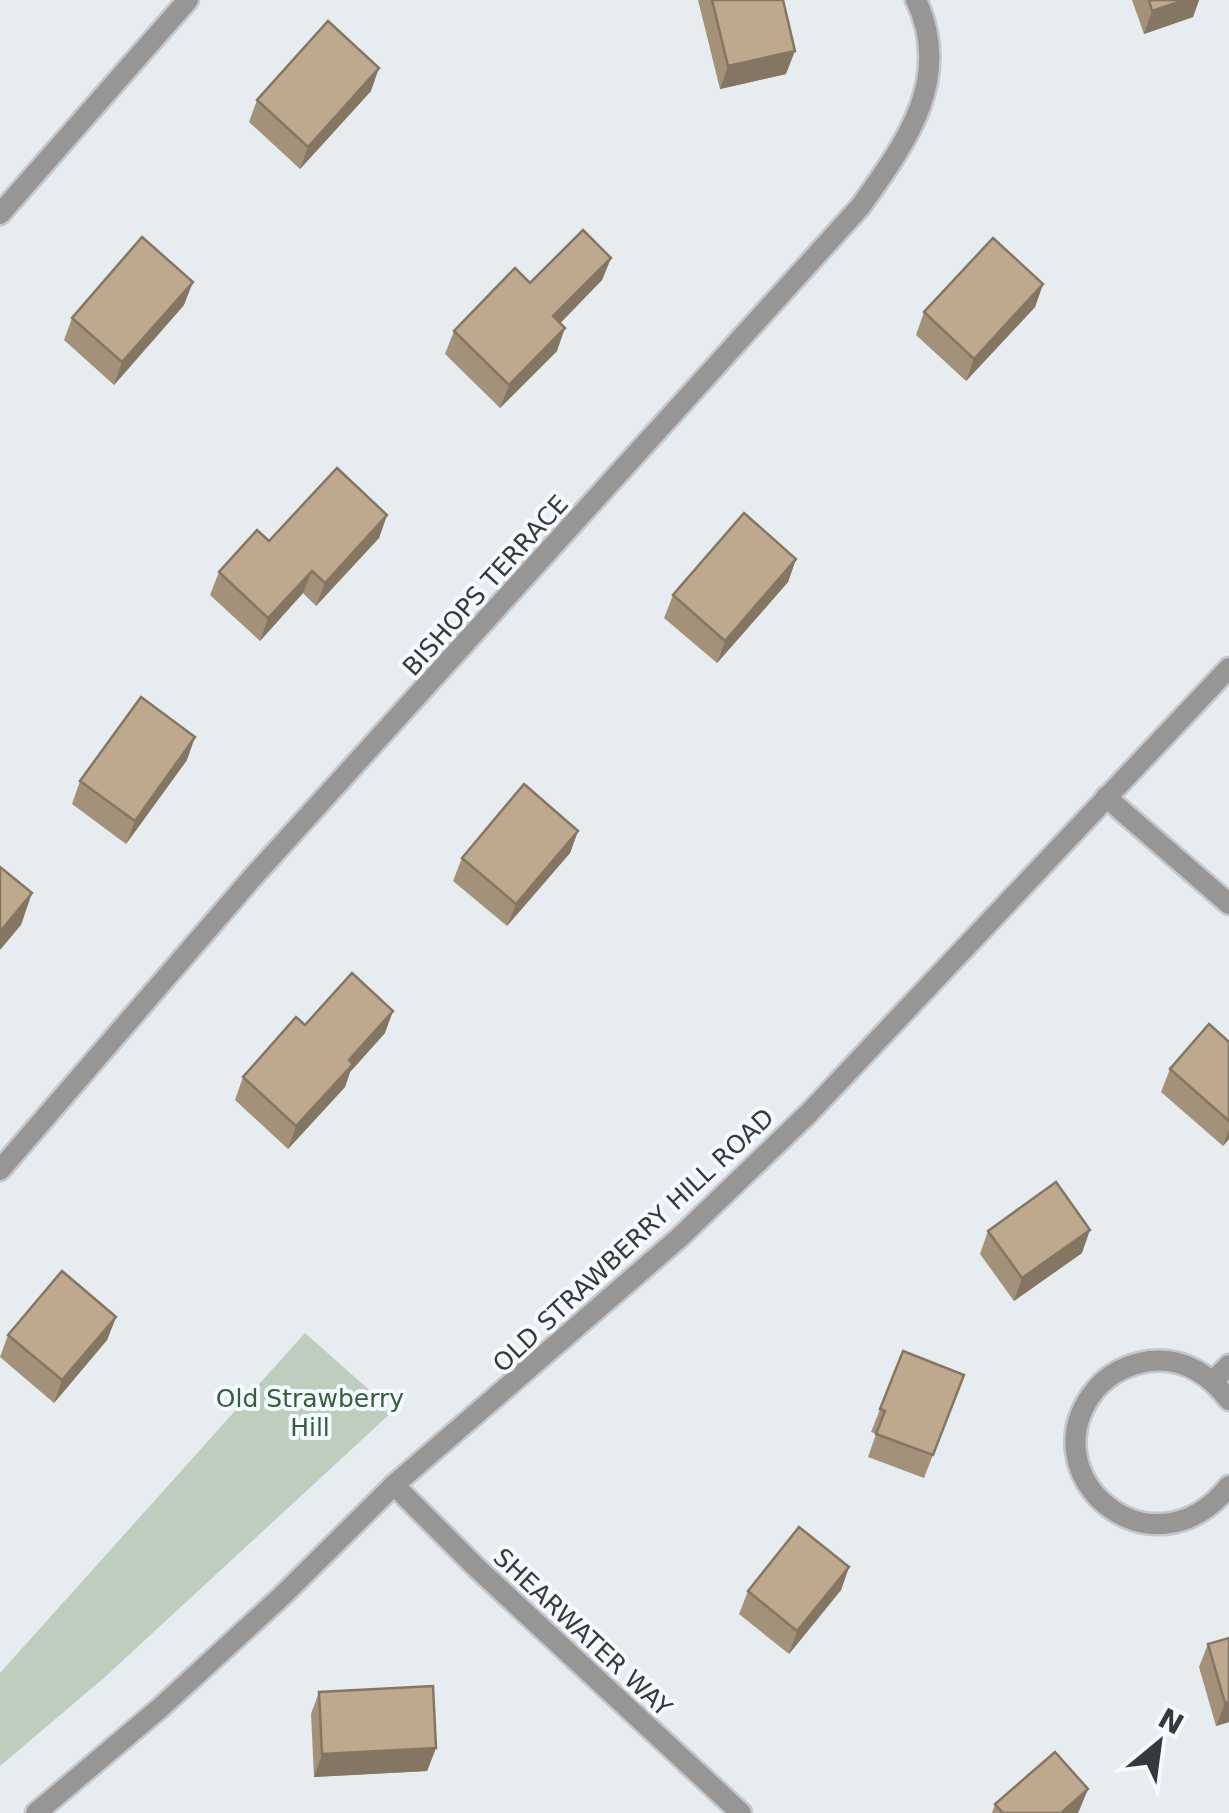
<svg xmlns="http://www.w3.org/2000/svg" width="1229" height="1813" font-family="'DejaVu Sans',sans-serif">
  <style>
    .green { fill: #becebe }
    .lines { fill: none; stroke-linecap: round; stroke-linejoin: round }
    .minor-casing { stroke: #c4c8cd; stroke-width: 25 }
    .minor { stroke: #989694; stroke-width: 20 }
    .wall { fill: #a3917a }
    .shaded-wall { fill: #857663 }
    .building { fill: #bea98e; stroke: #857663; stroke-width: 2.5 }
    .labels { text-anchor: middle; stroke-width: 8; stroke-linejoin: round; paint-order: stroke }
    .street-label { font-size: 25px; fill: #37393b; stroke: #f4faff }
    .park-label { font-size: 25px; fill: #365e3a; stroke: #f4faff }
  </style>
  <rect width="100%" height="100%" fill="#e7ecf1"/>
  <!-- green -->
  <polygon class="green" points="305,1333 393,1411 105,1677 0,1766 0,1673"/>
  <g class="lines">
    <!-- minor casing -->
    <g class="minor-casing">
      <g id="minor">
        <polyline points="0,214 188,0"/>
        <polyline points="1106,797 1229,904"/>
        <path d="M0,1170L252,878L860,207C904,145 954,80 916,0"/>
        <polyline points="1213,1381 1229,1365"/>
        <path d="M1229,1400C1210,1375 1183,1357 1150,1361C1129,1364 1110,1373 1096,1389C1026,1474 1151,1583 1229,1486"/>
        <polyline points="394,1485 477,1568 741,1813"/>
        <polyline points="36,1813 160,1708 282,1596 394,1485 679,1238 810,1112 1229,668"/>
      </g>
    </g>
    <!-- minor -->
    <use href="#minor" class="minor"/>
  </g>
  <!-- wall -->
  <g class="wall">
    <polygon points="698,0 783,0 786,74 720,89"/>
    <polygon points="1132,0 1199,0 1193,17 1144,34"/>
    <polygon points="371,91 300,169 249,122 257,100"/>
    <polygon points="611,258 602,280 560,323 557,351 500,408 445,354 454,331 530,283"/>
    <polygon points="1043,284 1035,307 966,381 916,335 924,312"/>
    <polygon points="184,305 114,385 64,340 72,318"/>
    <polygon points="387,515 379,538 316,606 303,593 260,641 210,595 219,572 269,541"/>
    <polygon points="796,559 788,582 717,663 664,618 673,595"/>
    <polygon points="187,760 126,844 72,804 80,781"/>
    <polygon points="578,831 570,853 507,926 453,881 462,858"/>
    <polygon points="305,1025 385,1033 350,1072 345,1087 288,1149 235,1100 243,1077"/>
    <polygon points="1229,1042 1229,1139 1223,1146 1161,1092 1170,1069"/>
    <polygon points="988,1231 1082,1253 1014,1301 980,1254"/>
    <polygon points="116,1317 107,1340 54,1403 0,1357 8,1335"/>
    <polygon points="903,1351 964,1375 924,1478 868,1457 876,1434 871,1432"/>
    <polygon points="849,1567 841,1590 789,1654 739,1614 748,1591"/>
    <polygon points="1229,1638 1229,1722 1216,1726 1199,1667 1208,1644"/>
    <polygon points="319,1692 436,1748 427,1771 314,1777 311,1714"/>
    <polygon points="1088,1789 1078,1813 992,1813 995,1804"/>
  </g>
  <!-- shaded-wall -->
  <g class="shaded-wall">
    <polygon points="1184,0 1199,0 1193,17 1144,34 1152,11"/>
    <polygon points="795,51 786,74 720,89 728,66"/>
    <polygon points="379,68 371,91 300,169 308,147"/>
    <polygon points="611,258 602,280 545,339 553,316"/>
    <polygon points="193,282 184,305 114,385 122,362"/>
    <polygon points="1043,284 1035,307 966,381 974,359"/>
    <polygon points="565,328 557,351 500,408 509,385"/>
    <polygon points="387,515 379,538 316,606 325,583"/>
    <polygon points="796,559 788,582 717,663 725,641"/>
    <polygon points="312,571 303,593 260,641 268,618"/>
    <polygon points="195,737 187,760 126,844 135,821"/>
    <polygon points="578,831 570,853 507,926 516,904"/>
    <polygon points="32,893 21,925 0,950 0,932"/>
    <polygon points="393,1011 385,1033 350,1072 345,1087 288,1149 296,1126 349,1060"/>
    <polygon points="1229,1129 1229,1139 1223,1146"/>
    <polygon points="1090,1230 1082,1253 1014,1301 1022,1278"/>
    <polygon points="116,1317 107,1340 54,1403 62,1380"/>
    <polygon points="849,1567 841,1590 789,1654 797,1631"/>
    <polygon points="1229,1702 1229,1722 1216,1726 1225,1703"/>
    <polygon points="436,1748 427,1771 314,1777 322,1754"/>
    <polygon points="1088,1789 1078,1813 1061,1813"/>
  </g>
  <!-- building -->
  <g class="building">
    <polygon points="712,0 783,0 795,51 728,66"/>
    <polygon points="1149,0 1184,0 1152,11"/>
    <polygon points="328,21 379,68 308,147 257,100"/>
    <polygon points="583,230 611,258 553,316 565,328 509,385 454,331 515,268 530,283"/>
    <polygon points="142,237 193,282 122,362 72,318"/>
    <polygon points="993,238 1043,284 974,359 924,312"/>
    <polygon points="337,468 387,515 325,583 312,571 268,618 219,572 257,530 269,541"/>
    <polygon points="744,513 796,559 725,641 673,595"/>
    <polygon points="141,697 195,737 135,821 80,781"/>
    <polygon points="524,784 578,831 516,904 462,858"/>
    <polygon points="0,867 32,893 0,932"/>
    <polygon points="352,973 393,1011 349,1060 353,1064 296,1126 243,1077 296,1017 305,1025"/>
    <polygon points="1209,1024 1229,1042 1229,1121 1170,1069"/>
    <polygon points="1056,1182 1090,1230 1022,1278 988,1231"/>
    <polygon points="62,1271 116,1317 62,1380 8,1335"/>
    <polygon points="903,1351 964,1375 933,1455 876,1434 885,1411 880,1409"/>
    <polygon points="799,1527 849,1567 797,1631 748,1591"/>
    <polygon points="1229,1638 1229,1702 1225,1703 1208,1644"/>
    <polygon points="433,1686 436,1748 322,1754 319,1692"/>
    <polygon points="1055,1752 1088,1789 1061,1813 1003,1813 995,1804"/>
  </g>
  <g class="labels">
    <!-- street labels -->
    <g class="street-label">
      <text transform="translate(485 585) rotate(-48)" y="9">BISHOPS TERRACE</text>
      <text transform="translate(633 1240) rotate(-43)" y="9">OLD STRAWBERRY HILL ROAD</text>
      <text transform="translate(583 1632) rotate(43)" y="9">SHEARWATER WAY</text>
    </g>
    <!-- park labels -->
    <g class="park-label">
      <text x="310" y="1407">Old Strawberry<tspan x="310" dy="29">Hill</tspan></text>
    </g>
  </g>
  <!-- north arrow -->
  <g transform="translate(1159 1743) rotate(29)" stroke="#f4faff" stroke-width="8" paint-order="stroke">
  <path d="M0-8L18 38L0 25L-18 38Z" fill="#37393b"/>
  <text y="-15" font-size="28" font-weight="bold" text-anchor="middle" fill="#37393b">N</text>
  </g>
</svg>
